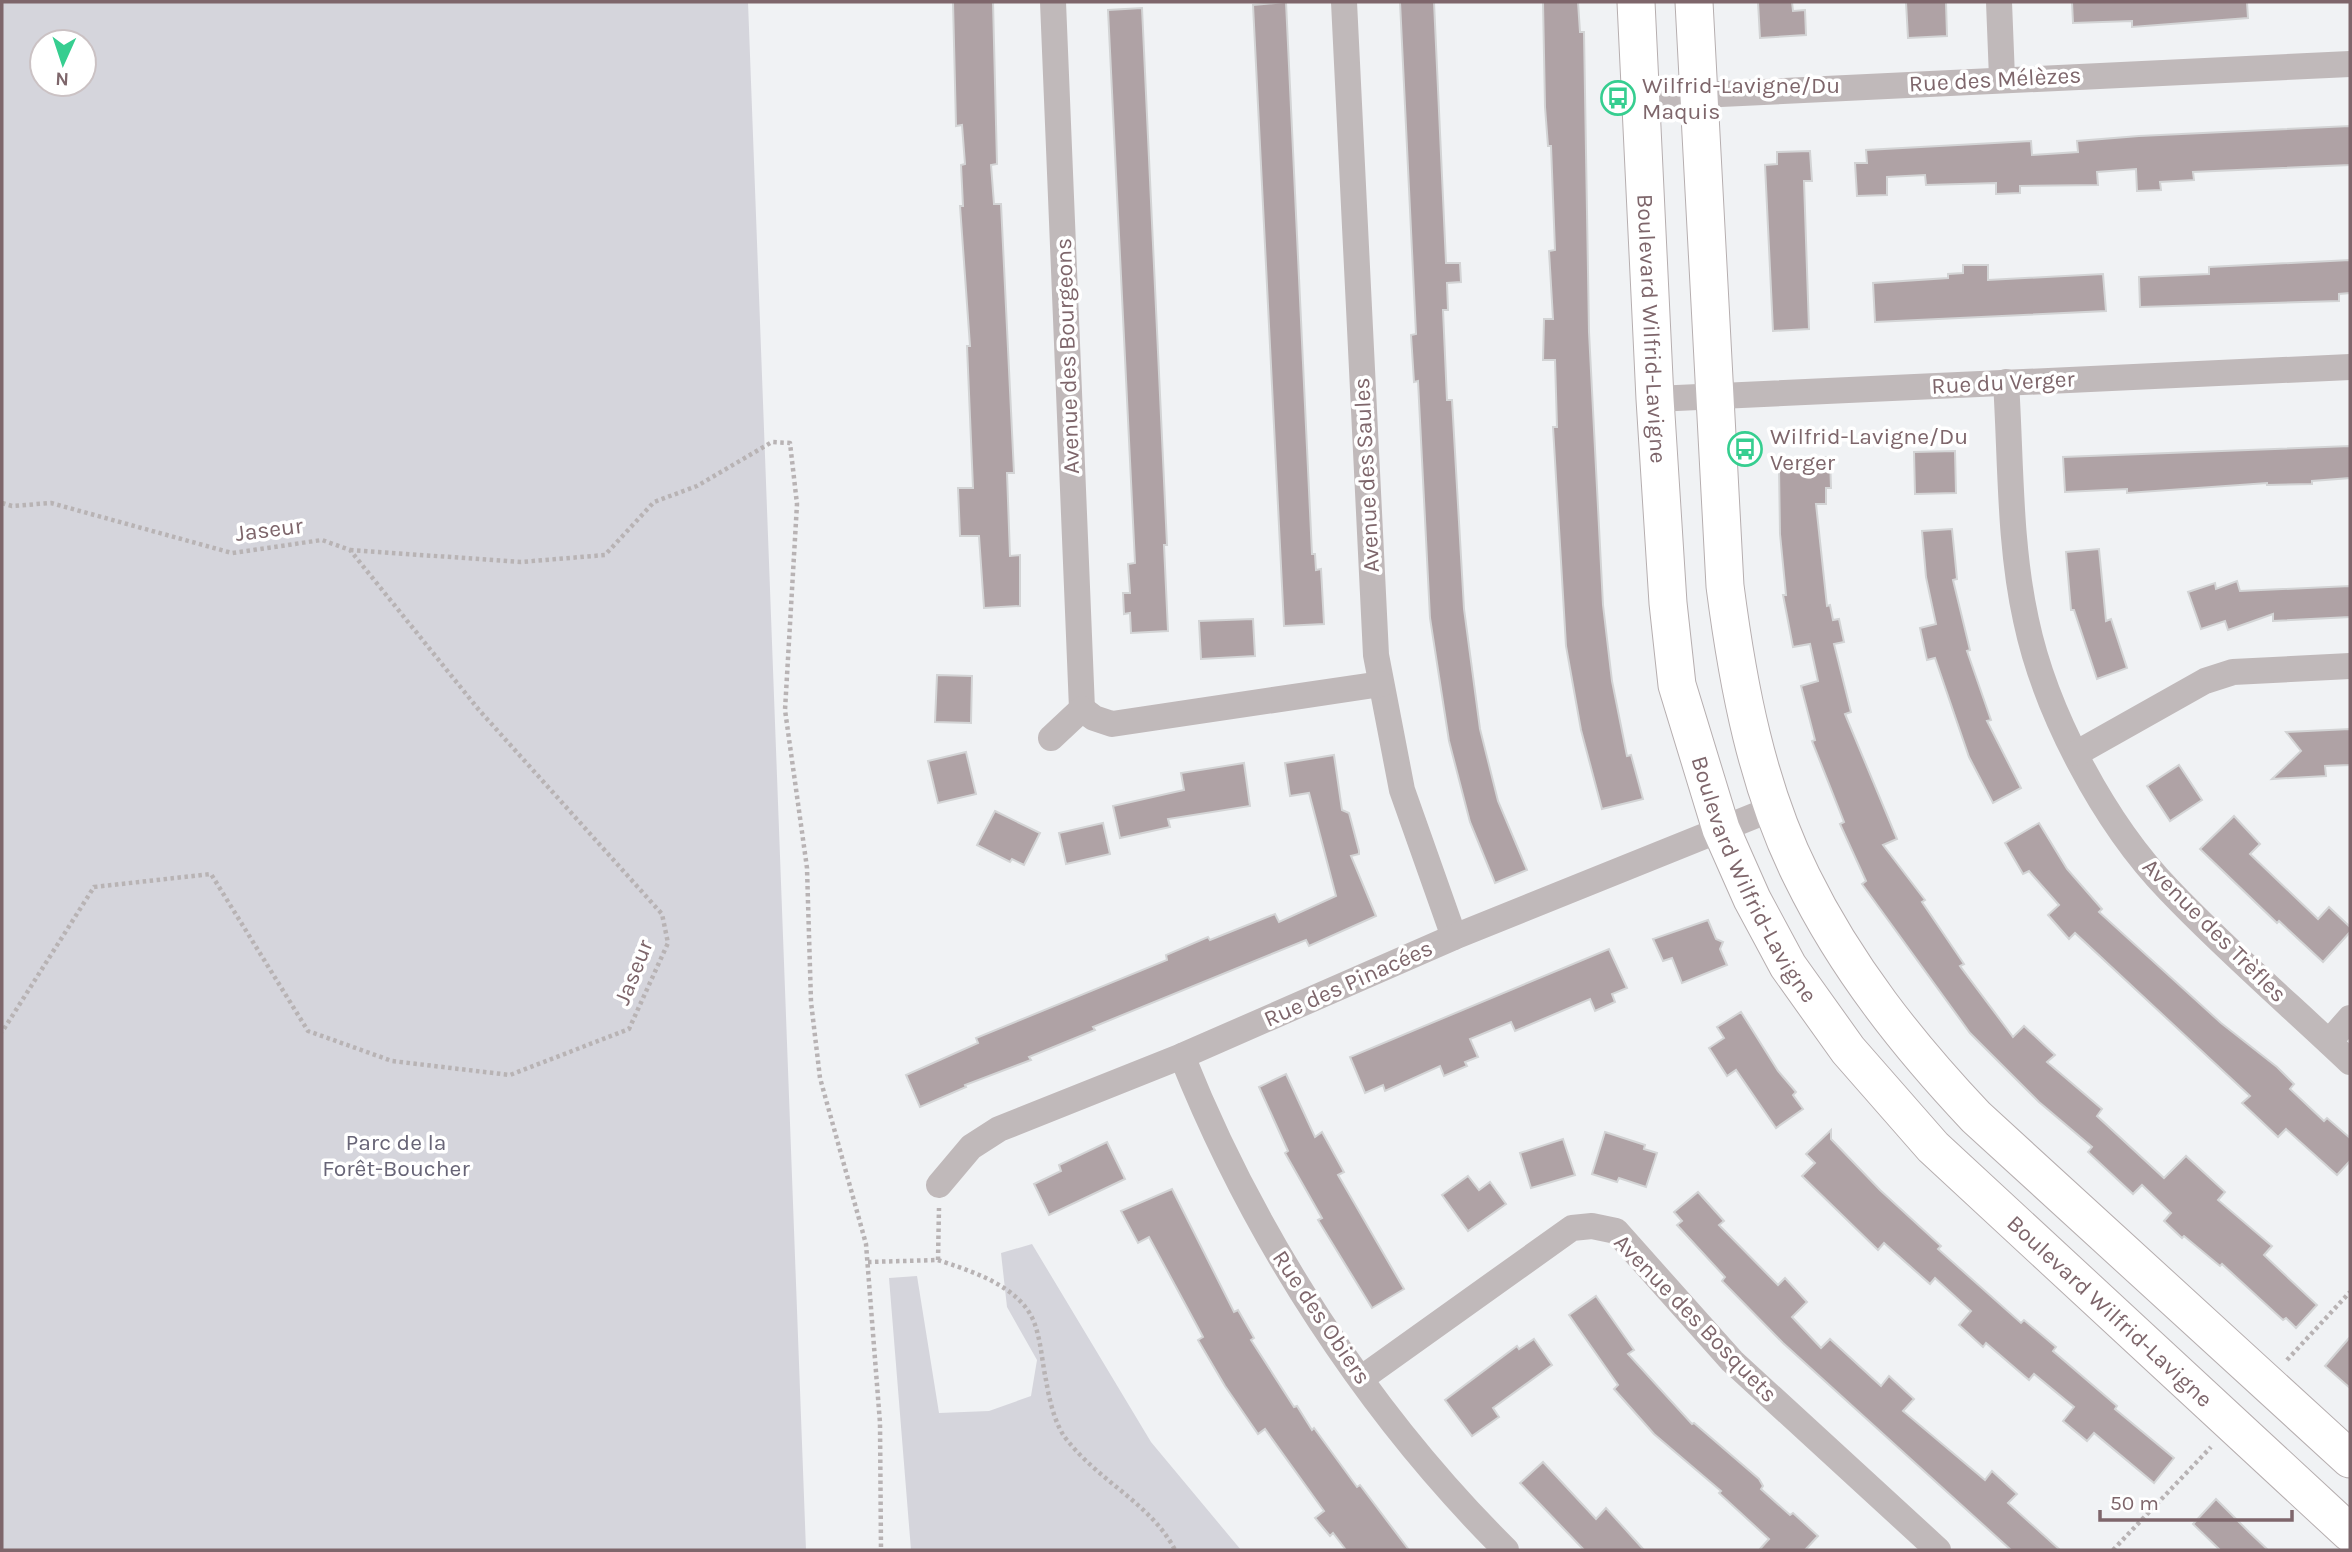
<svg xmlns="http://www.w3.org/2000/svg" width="2352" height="1552" font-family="Karla,sans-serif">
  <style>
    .green { fill: #d5d5dc; fill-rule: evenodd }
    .building { fill: #afa2a5; stroke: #d3d4d5; stroke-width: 2 }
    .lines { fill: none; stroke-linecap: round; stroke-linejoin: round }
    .secondary-casing { stroke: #b6aeaf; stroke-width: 39 }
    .path { stroke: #b8b3b4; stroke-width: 4.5; stroke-dasharray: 3.5 3.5; stroke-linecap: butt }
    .street { stroke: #c0b9ba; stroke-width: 26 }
    .secondary { stroke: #fff; stroke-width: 37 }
    .labels { text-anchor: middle; stroke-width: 7; stroke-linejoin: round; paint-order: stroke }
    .street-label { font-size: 23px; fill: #7e666b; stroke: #fff }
    .poi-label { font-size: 23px; fill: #7e666b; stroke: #fff; text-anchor: start }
    .park-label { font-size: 23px; fill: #676476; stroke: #fff }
  </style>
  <rect width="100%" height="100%" fill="#f0f2f4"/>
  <!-- green -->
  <g class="green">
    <path d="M2,2H748L806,1550H2ZM42,42H84V84H42Z"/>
    <polygon points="1032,1244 1151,1442 1241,1550 911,1550 889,1278 917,1276 939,1413 989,1411 1031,1396 1037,1360 1007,1307 1001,1253"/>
  </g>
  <!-- building -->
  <g class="building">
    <polygon points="953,2 993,2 997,164 991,165 994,204 1001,204 1014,473 1007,473 1010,556 1020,555 1020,606 984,608 979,536 960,536 958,488 973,488 967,346 970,346 960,206 963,206 961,165 965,164 962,125 956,126"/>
    <polygon points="1286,2 1312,554 1315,554 1316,570 1321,569 1324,624 1284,626 1253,5"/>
    <polygon points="1400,2 1434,2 1446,263 1460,263 1461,282 1447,283 1448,310 1443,310 1447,400 1452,400 1464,609 1480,729 1498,801 1527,870 1495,883 1470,822 1449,741 1430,618 1418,381 1414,382 1411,335 1416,334"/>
    <polygon points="1543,2 1578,2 1580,32 1584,32 1589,332 1603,605 1612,681 1627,756 1631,755 1643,799 1602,809 1581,730 1566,646 1553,427 1557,427 1555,360 1543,360 1544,319 1553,319 1549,251 1555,250 1551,146 1548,146 1545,107"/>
    <polygon points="1758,2 1792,2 1793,11 1805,10 1806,35 1760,38"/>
    <polygon points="1906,2 1946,2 1947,36 1908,38"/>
    <polygon points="2072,2 2247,2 2248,18 2132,27 2132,21 2073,23"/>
    <polygon points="1142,8 1167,545 1164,545 1168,631 1131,633 1130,613 1124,614 1123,593 1130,593 1128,564 1135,563 1108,10"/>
    <polygon points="2350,126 2350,165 2193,172 2194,180 2160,182 2161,190 2137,191 2136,169 2097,172 2098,185 2020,186 2020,193 1996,194 1996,183 1926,185 1925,175 1887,177 1887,195 1857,196 1855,163 1867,163 1866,150 2031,141 2032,155 2078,152 2077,141 2139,136"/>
    <polygon points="1810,151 1812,181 1804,181 1809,329 1773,331 1765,165 1777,164 1777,152"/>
    <polygon points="2350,260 2350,293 2339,294 2339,301 2140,307 2139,277 2209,274 2209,267"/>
    <polygon points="1963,265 1988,265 1988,280 2103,274 2106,311 1875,322 1873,283 1948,278 1948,274 1963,273"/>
    <polygon points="2350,446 2350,478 2312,481 2312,484 2267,485 2267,483 2127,493 2127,489 2065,492 2063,457"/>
    <polygon points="1955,451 1956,493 1915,494 1914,452"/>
    <polygon points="1830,457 1831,488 1826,488 1826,504 1816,504 1827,606 1830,605 1833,620 1839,619 1844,642 1834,644 1851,712 1845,714 1897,839 1883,845 1925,900 1922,902 1964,964 1960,966 2013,1037 2024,1026 2055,1055 2047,1062 2102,1109 2097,1116 2164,1178 2186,1156 2225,1192 2218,1200 2272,1246 2264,1255 2317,1305 2296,1328 2286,1318 2283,1320 2222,1264 2220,1266 2184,1236 2182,1238 2164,1221 2171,1213 2142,1185 2133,1194 2088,1152 2092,1147 2039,1102 1970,1033 1862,884 1866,881 1840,824 1844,822 1812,741 1815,740 1801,686 1818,681 1810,644 1793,647 1783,595 1786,595 1780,534 1779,467 1794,466 1794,458"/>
    <polygon points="1952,529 1957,579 1953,580 1970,650 1967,651 1991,720 1987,721 2021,788 1993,803 1969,757 1935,658 1927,660 1920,628 1936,624 1926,577 1922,531"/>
    <polygon points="2099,549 2106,621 2111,619 2127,668 2097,679 2074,610 2071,610 2066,552"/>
    <polygon points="2237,581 2240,591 2350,586 2350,617 2273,621 2273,614 2228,630 2225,621 2201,629 2188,592 2215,583 2216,589"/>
    <polygon points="1253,619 1255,656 1201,659 1199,621"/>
    <polygon points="937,675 972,676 971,723 935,722"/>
    <polygon points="2350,729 2350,765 2325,766 2326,776 2272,779 2301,751 2286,732"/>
    <polygon points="966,752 976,794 938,803 928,761"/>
    <polygon points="1334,755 1342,810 1349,813 1359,851 1359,854 1351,856 1376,916 1309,946 1306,940 1093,1027 1095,1030 1029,1057 1031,1060 965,1085 966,1087 920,1107 906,1075 978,1043 976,1038 1167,960 1166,955 1208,937 1210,940 1275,914 1279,922 1336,896 1309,793 1290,796 1285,763"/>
    <polygon points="1244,763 1250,806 1168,819 1170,827 1120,838 1113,806 1184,790 1181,773"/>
    <polygon points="2179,765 2202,800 2170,821 2147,786"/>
    <polygon points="995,811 1040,833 1024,865 1012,859 1010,862 977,845"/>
    <polygon points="2234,816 2260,844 2250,854 2318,919 2329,907 2350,927 2350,932 2323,962 2279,921 2277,923 2200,849"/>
    <polygon points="1103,823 1110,854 1066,864 1059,833"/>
    <polygon points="2039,823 2067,869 2102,909 2099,912 2221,1023 2277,1067 2294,1084 2290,1089 2324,1121 2327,1118 2350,1138 2350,1161 2337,1175 2286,1129 2278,1137 2242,1103 2250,1096 2075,933 2069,939 2048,915 2059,905 2029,871 2023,874 2005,843"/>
    <polygon points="1708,920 1716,939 1723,942 1720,949 1727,965 1682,983 1672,958 1663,961 1653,939"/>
    <polygon points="1609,949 1627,988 1612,994 1615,1002 1595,1011 1590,999 1515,1031 1511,1022 1470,1039 1478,1057 1465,1062 1467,1066 1444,1076 1440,1066 1385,1091 1383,1085 1365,1093 1350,1057"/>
    <polygon points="1741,1012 1778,1071 1796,1092 1793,1095 1803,1109 1776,1128 1736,1070 1727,1076 1709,1048 1724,1038 1717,1027"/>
    <polygon points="1286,1074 1315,1137 1322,1132 1344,1172 1338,1175 1404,1289 1372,1308 1318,1220 1322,1218 1285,1153 1288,1151 1259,1087"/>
    <polygon points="1831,1130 1831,1139 1880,1190 1941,1246 1938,1249 2021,1323 2024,1320 2056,1347 2053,1351 2117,1406 2115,1409 2174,1458 2154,1483 2094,1433 2087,1441 2063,1421 2074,1407 2034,1374 2029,1380 1986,1343 1983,1347 1959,1325 1971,1311 1935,1278 1930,1284 1884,1243 1878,1250 1802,1176 1815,1163 1806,1154"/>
    <polygon points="1605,1132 1645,1145 1644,1149 1657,1153 1646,1187 1619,1178 1617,1182 1592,1174"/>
    <polygon points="1563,1139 1575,1175 1531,1188 1520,1153"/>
    <polygon points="1107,1142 1125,1179 1049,1215 1034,1184 1061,1171 1059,1165"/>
    <polygon points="1468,1176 1479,1190 1490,1182 1506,1204 1468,1231 1442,1195"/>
    <polygon points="1172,1189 1234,1312 1238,1310 1254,1338 1251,1340 1294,1407 1297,1406 1312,1430 1314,1428 1357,1487 1360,1485 1409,1550 1346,1550 1333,1533 1330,1536 1315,1518 1324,1511 1265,1429 1258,1434 1225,1386 1198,1340 1203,1337 1149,1237 1138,1243 1121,1211"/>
    <polygon points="1698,1192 1724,1221 1719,1225 1778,1285 1785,1278 1807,1302 1792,1317 1821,1348 1830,1339 1881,1386 1889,1376 1914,1399 1903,1411 1985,1480 1992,1471 2017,1494 2008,1503 2060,1550 2011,1550 1783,1343 1722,1281 1725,1277 1677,1225 1682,1221 1674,1212"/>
    <polygon points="1596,1296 1634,1350 1628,1354 1692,1424 1694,1423 1759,1479 1763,1486 1761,1489 1790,1515 1793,1513 1818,1536 1805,1550 1759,1550 1769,1539 1719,1493 1721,1491 1654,1434 1614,1389 1618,1385 1569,1315"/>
    <polygon points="2350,1337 2350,1388 2325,1366"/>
    <polygon points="1534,1339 1552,1365 1493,1408 1499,1417 1472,1436 1445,1400 1517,1346 1519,1349"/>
    <polygon points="1543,1462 1596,1519 1606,1508 1644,1550 1584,1550 1520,1483"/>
    <polygon points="2216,1499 2249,1532 2268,1550 2220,1550 2193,1524"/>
  </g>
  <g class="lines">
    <!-- secondary casing -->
    <g class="secondary-casing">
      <g id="secondary">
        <path id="s1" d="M1636,2L1655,399L1668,603L1677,685L1721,829L1752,899L1788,966L1848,1050L1933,1147L2350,1533"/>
        <path d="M1694,2L1725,586C1738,686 1757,787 1802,877C1846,967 1908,1045 1976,1117L2350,1459"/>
      </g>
    </g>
    <!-- path -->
    <g class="path">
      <polyline points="2,503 12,506 51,503 232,553 322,540 350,550 479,710 662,914 668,943 629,1029 510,1075 392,1061 308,1031 211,874 94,887 2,1032"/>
      <polyline points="350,550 521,562 605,555 654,502 697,486 772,442 790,443 797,504 785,710 807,868 811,1002 820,1078 866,1244 880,1423 881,1550"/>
      <path d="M938,1260C971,1271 1020,1286 1034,1322C1041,1340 1042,1362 1046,1380C1049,1398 1054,1421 1064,1436C1097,1481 1151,1503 1175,1550"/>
      <polyline points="868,1262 938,1260 939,1208"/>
      <polyline points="2287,1360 2350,1292"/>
      <polyline points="2113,1550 2211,1447"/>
    </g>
    <!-- street -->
    <g class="street">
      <polyline points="1053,2 1082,709"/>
      <polyline points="1344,2 1376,655 1402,790 1454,937"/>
      <polyline points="1999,2 2002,78"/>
      <polyline points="1640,94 1699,95 2350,64"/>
      <path d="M2006,382C2011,461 2009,543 2026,620C2045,711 2104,823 2169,890C2226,950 2290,1005 2350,1062"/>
      <polyline points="1655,399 2350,367"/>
      <polyline points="1082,709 1094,718 1112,724 1381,684"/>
      <polyline points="1051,738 1082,709"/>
      <polyline points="2077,753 2205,681 2233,672 2350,666"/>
      <polyline points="2329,1042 2350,1018"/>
      <path d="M1182,1056C1254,1237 1368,1413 1506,1550"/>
      <polyline points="939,1185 971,1147 999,1129 1182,1056 1454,937 1774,808"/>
      <polyline points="1362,1378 1572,1228 1592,1226 1616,1231 1732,1361 1938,1550"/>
    </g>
    <!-- secondary -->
    <use href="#secondary" class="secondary"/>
  </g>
  <!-- icons -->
  <defs>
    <g id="bus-ring" transform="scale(1.75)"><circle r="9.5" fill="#fff" stroke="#36ce90" stroke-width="1.5"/><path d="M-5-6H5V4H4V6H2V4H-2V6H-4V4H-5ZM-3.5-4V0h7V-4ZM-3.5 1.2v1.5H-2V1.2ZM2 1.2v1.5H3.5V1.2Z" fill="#36ce90"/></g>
  </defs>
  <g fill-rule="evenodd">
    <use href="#bus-ring" x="1618" y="98"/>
    <use href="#bus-ring" x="1745" y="449"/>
  </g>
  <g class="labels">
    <!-- street labels -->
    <g class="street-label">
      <text transform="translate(1995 79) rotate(-3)" y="8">Rue des Mélèzes</text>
      <text dy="8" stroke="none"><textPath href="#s1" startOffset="327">Boulevard Wilfrid-Lavigne</textPath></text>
      <text transform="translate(1067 356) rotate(-92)" y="8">Avenue des Bourgeons</text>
      <text transform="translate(2003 382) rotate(-3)" y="8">Rue du Verger</text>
      <text transform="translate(1366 475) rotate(-93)" y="8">Avenue des Saules</text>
      <text transform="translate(269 529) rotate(-7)" y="8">Jaseur</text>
      <text dy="8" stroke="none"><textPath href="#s1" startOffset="894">Boulevard Wilfrid-Lavigne</textPath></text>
      <text transform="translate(2215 930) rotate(45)" y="8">Avenue des Trèfles</text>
      <text transform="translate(633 972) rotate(-68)" y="8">Jaseur</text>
      <text transform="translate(1348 983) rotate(-24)" y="8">Rue des Pinacées</text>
      <text dy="8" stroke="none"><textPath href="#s1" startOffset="1461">Boulevard Wilfrid-Lavigne</textPath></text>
      <text transform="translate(1322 1317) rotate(56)" y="8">Rue des Obiers</text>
      <text transform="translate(1696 1318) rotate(46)" y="8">Avenue des Bosquets</text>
    </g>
    <!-- poi labels -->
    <g class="poi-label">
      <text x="1642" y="93">Wilfrid-Lavigne/Du<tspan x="1642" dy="26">Maquis</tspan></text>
      <text x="1770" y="444">Wilfrid-Lavigne/Du<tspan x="1770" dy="26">Verger</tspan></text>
    </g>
    <!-- park labels -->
    <g class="park-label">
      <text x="396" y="1150">Parc de la<tspan x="396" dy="26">Forêt-Boucher</tspan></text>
    </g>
  </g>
  <!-- border -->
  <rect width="2352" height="1552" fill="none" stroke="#7e666b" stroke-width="7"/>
  <!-- north arrow -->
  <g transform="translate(63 63) rotate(183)"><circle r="33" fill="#ffffff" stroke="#cbc2c4" stroke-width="2"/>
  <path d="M0-5L12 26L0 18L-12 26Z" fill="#36ce90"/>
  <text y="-10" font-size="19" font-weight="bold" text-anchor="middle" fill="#7e666b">N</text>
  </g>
  <!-- scale -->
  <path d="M2100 1510v10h192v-10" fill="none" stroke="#7e666b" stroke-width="3.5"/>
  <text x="2110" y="1510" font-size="21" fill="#7e666b" stroke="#ffffff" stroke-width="5" paint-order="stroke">50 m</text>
</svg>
